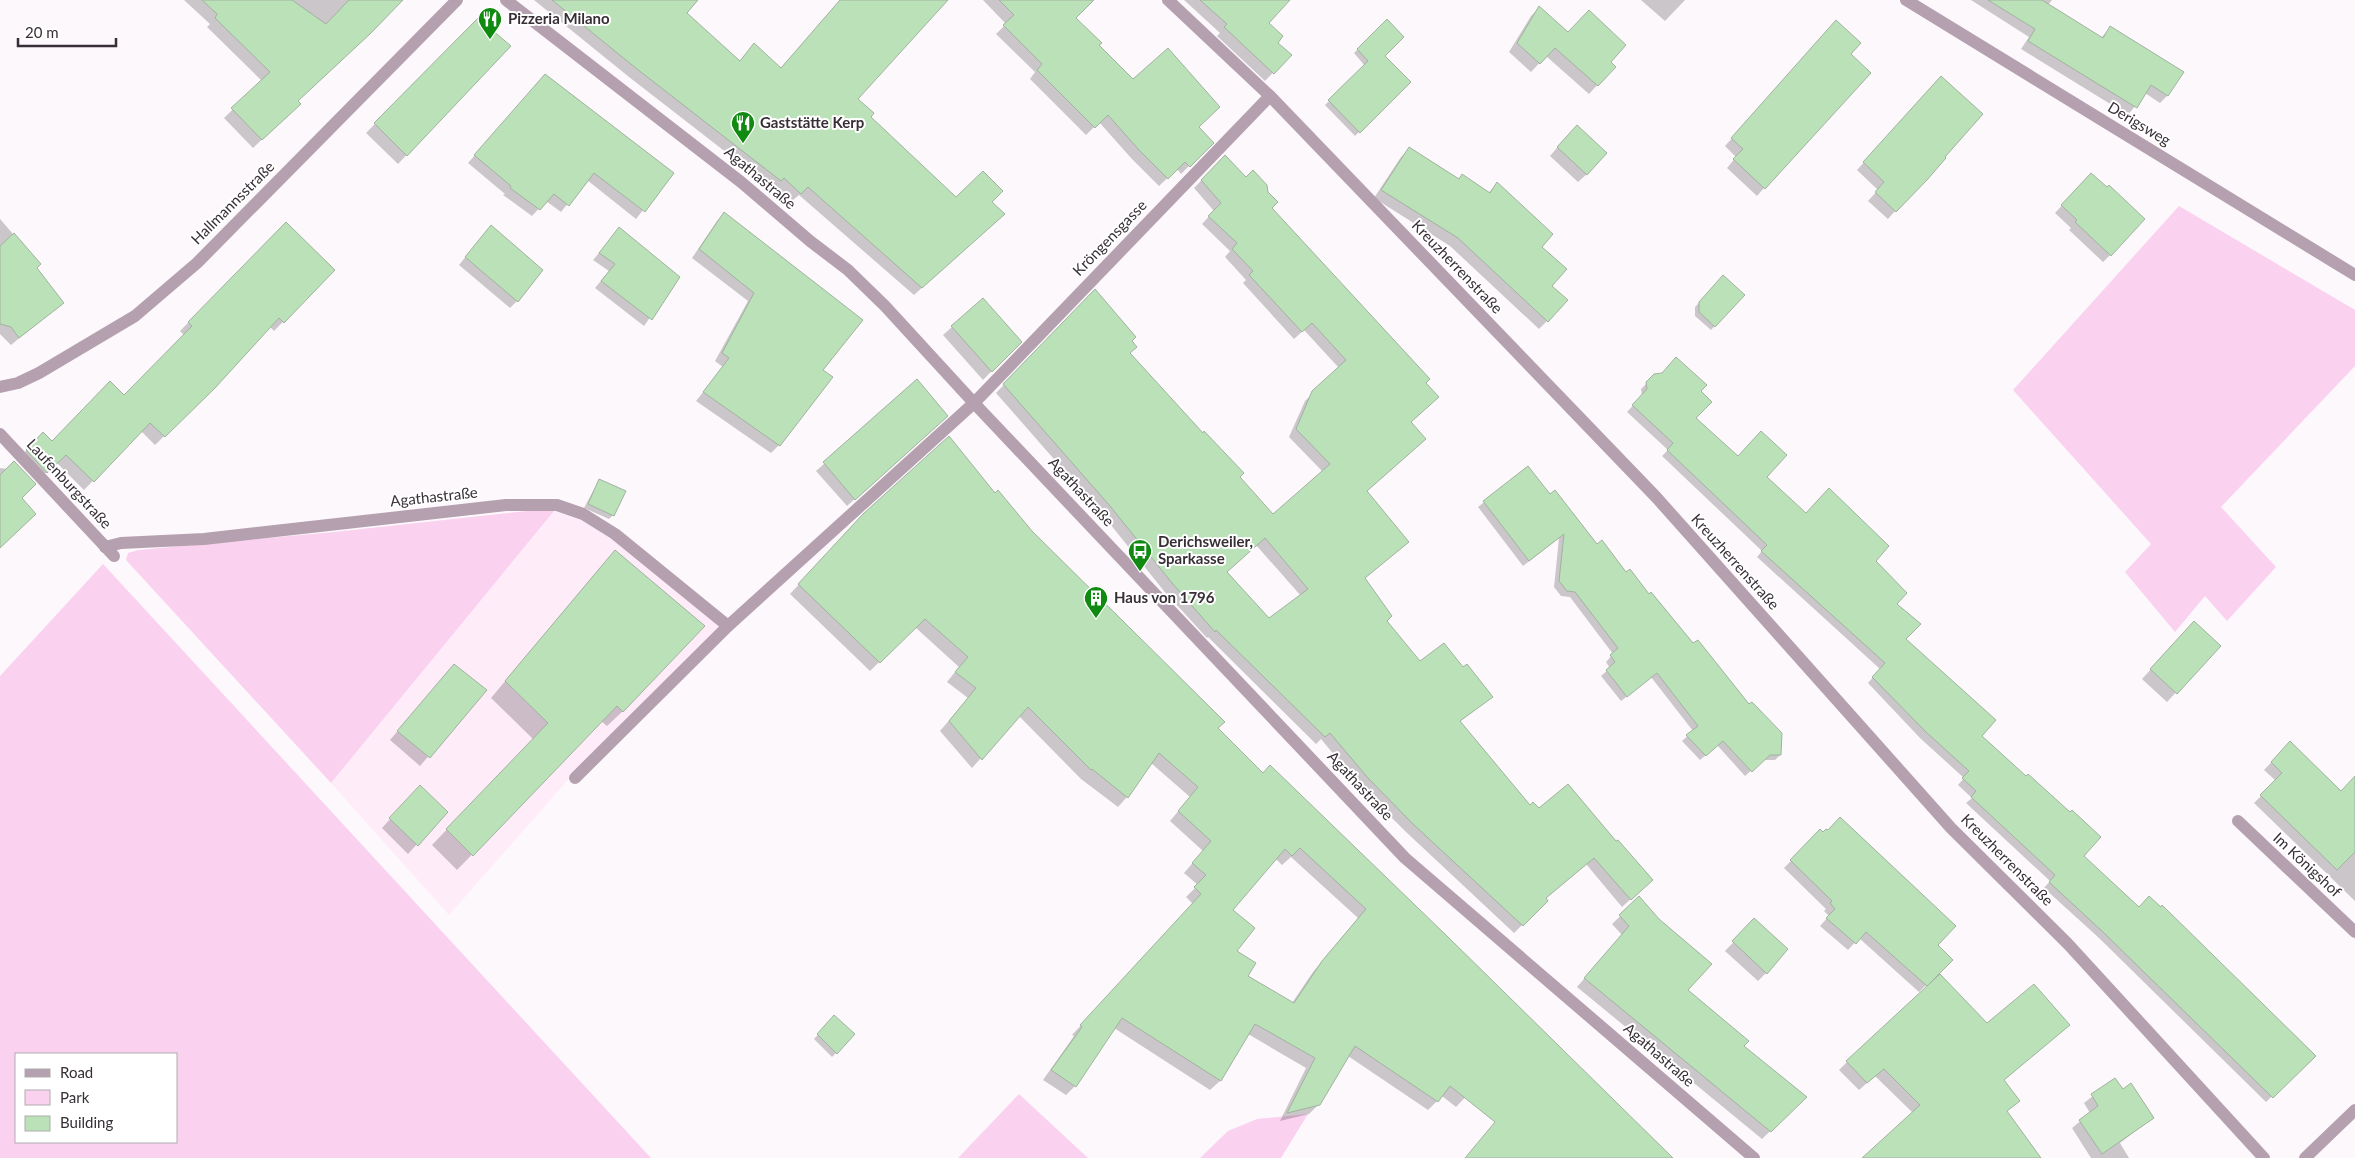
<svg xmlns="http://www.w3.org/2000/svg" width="2355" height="1158" font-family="Lato,sans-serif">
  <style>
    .built { fill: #feecf9 }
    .green { fill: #fbd1f0; fill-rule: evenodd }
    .shadow { fill: #0003; fill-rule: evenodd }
    .building { fill: #bae1b7; stroke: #a1b3a0; fill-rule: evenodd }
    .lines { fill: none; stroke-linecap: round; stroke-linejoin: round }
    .street { stroke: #b5a0af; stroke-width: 12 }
    .labels { text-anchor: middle; stroke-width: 4; stroke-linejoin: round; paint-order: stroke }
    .poi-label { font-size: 15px; font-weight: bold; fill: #372f35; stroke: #fff; text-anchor: start }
    .street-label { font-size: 15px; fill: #372f35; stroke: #fff }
  </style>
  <rect width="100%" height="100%" fill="#fdf8fc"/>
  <!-- built -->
  <polygon class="built" points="554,511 581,520 611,539 720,626 573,774 449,915 331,783"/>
  <!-- green -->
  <g class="green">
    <polygon points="2179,206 2355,310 2355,366 2221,507 2276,567 2227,621 2205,596 2175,632 2125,572 2151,544 2013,390"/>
    <polygon points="536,510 554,511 331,783 126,560 128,553 138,550 334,532"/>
    <path d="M103,564L651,1158H0V676ZM16,1054H176V1142H16Z"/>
    <polygon points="1019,1094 1088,1158 958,1158"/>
    <polygon points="1308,1114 1281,1158 1200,1158 1228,1131 1257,1119"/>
  </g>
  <!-- shadow -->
  <g class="shadow">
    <polygon points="184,0 401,0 296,101 291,112 253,148 224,118 262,81 207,27 210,24"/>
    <polygon points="534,0 688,0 685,14 739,62 754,45 780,69 841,0 946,0 856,99 869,117 956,199 990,202 995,222 914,295 799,195 792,201 775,185 772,188 629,77"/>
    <polygon points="983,0 1073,0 1074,18 1097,46 1133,81 1197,127 1212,143 1181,174 1177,169 1159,186 1131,158 1099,122 1086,135 1030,79 1035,72 996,34 1006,24"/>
    <polygon points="1184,0 1286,0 1267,23 1276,43 1290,55 1265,81 1217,36 1220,33"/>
    <polygon points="1641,0 1685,0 1665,21"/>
    <polygon points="1971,0 2052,0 2048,5 2101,38 2110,28 2182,72 2167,96 2160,103 2145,93 2128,115 2021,49 2029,37"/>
    <polygon points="1539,8 1568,34 1614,67 1589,94 1546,56 1531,72 1509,52 1531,16"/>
    <polygon points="478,20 509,46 398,164 366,133"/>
    <polygon points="1387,21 1383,56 1409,82 1355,136 1325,105 1365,66 1354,53"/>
    <polygon points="1829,29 1849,54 1764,188 1757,196 1727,168 1736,157 1725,146"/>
    <polygon points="538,83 672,173 636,219 587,180 561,212 546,201 532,216 503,195 505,194 468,163"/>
    <polygon points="1934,85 1943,157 1888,219 1868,201 1878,190 1857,170"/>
    <polygon points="1568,135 1587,174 1578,182 1550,156"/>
    <polygon points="1409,149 1459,180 1488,193 1497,184 1540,247 1551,286 1547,321 1539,329 1450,246 1374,198 1401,157"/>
    <path d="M1225,156L1424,383L1410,422L1366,491L1364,578L1386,621L1419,663L1462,669L1491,697L1459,722L1530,806L1616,843L1644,887L1622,907L1586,864L1545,899L1546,901L1514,933L1405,831L1360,786L1321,739L1316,744L1208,637L1207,638L1164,591L1102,514L996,393L1095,291L1130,341L1129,353L1273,516L1323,472L1289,437L1305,401L1339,368L1304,330L1294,339L1243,283L1246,280L1225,257L1230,251L1202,224L1214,211L1194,188ZM1256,545L1301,596L1269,620L1226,572Z"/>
    <polygon points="2084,182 2110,255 2103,262 2069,230 2071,228 2055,213"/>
    <polygon points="724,213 821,370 779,445 771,453 696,401 723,367 715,361 748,301 692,258 717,221"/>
    <polygon points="0,219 39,264 36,268 62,303 11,345 0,334"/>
    <polygon points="286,224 334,270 274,331 270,327 214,387 155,445 141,431 84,490 56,462 38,481 18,459 43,434 52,442 124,397 185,336 180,331"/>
    <polygon points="619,229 678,278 644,326 595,288 609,271 593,260"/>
    <polygon points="484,234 517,301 510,308 459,265"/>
    <polygon points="1723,277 1743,295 1711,330 1695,316 1695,307"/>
    <polygon points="952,327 1020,342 983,380 943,335"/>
    <polygon points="917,381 939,423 847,506 816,471"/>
    <polygon points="1649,381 1700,391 1695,418 1738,457 1766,477 1806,514 1874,561 1895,605 1904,639 1980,736 2082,856 2139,908 2314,1056 2266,1102 2099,938 2044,888 2050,881 1966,803 1972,798 1958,785 1964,778 1920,738 1868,683 1880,669 1757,557 1762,551 1662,456 1668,450 1627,412 1642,396 1641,389"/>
    <polygon points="1528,467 1550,496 1626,574 1780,755 1775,760 1763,760 1745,776 1717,745 1700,760 1682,741 1693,731 1651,677 1621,701 1601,676 1610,668 1606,662 1613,654 1570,597 1561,596 1554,587 1559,538 1523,566 1478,507"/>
    <polygon points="0,468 8,469 20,498 0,547"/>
    <polygon points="599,480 613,515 609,519 584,508"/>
    <path d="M995,494L1217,728L1263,774L1673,1158H1558L1475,1087L1456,1107L1442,1096L1428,1110L1348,1056L1319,1104L1309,1114L1280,1121L1306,1068L1248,1034L1220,1081L1210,1090L1114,1028L1075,1086L1066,1095L1043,1080L1074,1036L1072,1035L1193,904L1186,897L1198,885L1184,873L1203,851L1170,821L1190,797L1151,763L1127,797L1118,807L1081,779L1019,716L972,768L940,731L968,698L947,682L959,667L915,627L870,671L790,594L854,525ZM1291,857L1358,918L1313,972L1292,1003L1247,976L1235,951L1231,910L1275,858L1282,865Z"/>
    <polygon points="615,552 623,711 607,726 601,721 457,870 432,845 533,739 491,698 600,568"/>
    <polygon points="2186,631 2219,646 2167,702 2142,679"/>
    <polygon points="454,665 485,690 420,766 390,740"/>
    <polygon points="2290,743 2355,804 2355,901 2254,803 2276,781 2264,770"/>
    <polygon points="412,795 446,812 408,854 382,828"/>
    <polygon points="1820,831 1952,960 1919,992 1859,938 1848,950 1820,926 1829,916 1824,911 1826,909 1784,868"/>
    <polygon points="1639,898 1686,990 1742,1046 1805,1097 1762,1139 1577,987 1622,935 1612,924"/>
    <polygon points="1746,929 1766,973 1758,981 1725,951"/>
    <polygon points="830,1021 836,1053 832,1057 814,1039"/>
    <polygon points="1987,1024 2068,1025 2003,1081 2006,1112 2040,1158 1863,1158 1913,1113 1875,1076 1859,1090 1839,1070 1847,1062"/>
    <polygon points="2114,1079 2122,1091 2152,1118 2120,1143 2129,1158 2091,1158 2072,1128 2090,1113 2084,1103"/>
  </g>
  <!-- building -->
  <g class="building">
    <polygon points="202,0 292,0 326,24 349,0 403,0 371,33 298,101 301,104 262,140 231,108 270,72 215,18 217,14"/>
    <polygon points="552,0 698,0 687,13 740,61 754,43 781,68 840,0 948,0 858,99 874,113 871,117 956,197 983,171 1003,191 992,202 1005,214 922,288 808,187 801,194 784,178 781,181 637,69"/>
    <polygon points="999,0 1094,0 1076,18 1102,43 1099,45 1133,79 1168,48 1220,107 1199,127 1214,143 1190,167 1185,162 1168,179 1139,150 1108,115 1095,128 1037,70 1042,64 1003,25 1014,15"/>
    <polygon points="1200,0 1290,0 1269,23 1283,36 1278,43 1292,55 1274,74 1224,27 1227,24"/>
    <polygon points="1988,0 2042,0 2103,38 2110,26 2184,72 2168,96 2151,85 2137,108 2028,41 2035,29"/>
    <polygon points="1539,6 1568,32 1589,10 1626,45 1611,62 1616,67 1598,86 1555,48 1540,64 1517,43"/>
    <polygon points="478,18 511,46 407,156 374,123"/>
    <polygon points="1387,19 1404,37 1385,56 1411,82 1360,133 1328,100 1368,61 1357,49"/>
    <polygon points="1836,20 1861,43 1851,54 1871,73 1765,189 1733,159 1743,149 1731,138"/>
    <polygon points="545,74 674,173 645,212 594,173 569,206 554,194 540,210 510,188 511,186 474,155"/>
    <polygon points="1941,76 1983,114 1945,157 1946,158 1927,180 1896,212 1875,192 1884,182 1863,162"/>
    <polygon points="1577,125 1607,153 1587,175 1557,147"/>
    <polygon points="1409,147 1459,179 1462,174 1490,193 1497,182 1553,234 1542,247 1567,269 1552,286 1568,300 1548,322 1458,238 1381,190"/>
    <path d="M1225,155L1246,177L1253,170L1267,185L1268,192L1278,202L1272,208L1430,379L1426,383L1439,397L1411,422L1426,439L1367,491L1409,542L1365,578L1392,616L1387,621L1420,661L1444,643L1463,667L1467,664L1493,697L1460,721L1530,805L1533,802L1539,808L1568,784L1616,841L1618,840L1653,880L1631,900L1594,858L1546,898L1548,901L1523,926L1413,824L1368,778L1330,733L1325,737L1216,630L1215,632L1172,583L1110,506L1003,384L1095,289L1136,337L1132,341L1137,347L1130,353L1203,433L1204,431L1244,473L1240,477L1273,514L1330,464L1296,429L1312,391L1346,360L1312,323L1302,332L1249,275L1253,271L1232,249L1237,243L1208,216L1221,203L1201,180ZM1265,538L1308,589L1269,618L1227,572Z"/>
    <polygon points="2091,173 2107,187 2109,185 2145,219 2111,256 2075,222 2077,220 2061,205"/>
    <polygon points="724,212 863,320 823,370 833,377 780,446 703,392 729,358 722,353 754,293 699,249"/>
    <polygon points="286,222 335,270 284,323 279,318 215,388 165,437 150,423 94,482 66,455 47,473 26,450 43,432 52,441 110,381 124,395 192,326 188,322"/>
    <polygon points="491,225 543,270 518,302 465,257"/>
    <polygon points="619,227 680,277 652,320 601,281 615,264 599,253"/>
    <polygon points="14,233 41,264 37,268 64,303 19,338 11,327 0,324 0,246"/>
    <polygon points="1723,275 1745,295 1715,327 1699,312 1699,302"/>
    <polygon points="983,298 1022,342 992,372 951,326"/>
    <polygon points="1676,357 1707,385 1701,391 1712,402 1696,418 1738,456 1761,431 1787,455 1767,477 1806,513 1829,488 1889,546 1876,561 1907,593 1897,604 1921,624 1906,639 1996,720 1982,736 2026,776 2028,774 2070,812 2072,810 2101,837 2084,856 2139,907 2149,896 2161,907 2162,905 2316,1056 2273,1098 2104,933 2049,882 2055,875 1971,797 1976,791 1962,778 1969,771 1926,732 1872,677 1885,663 1761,551 1767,545 1667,450 1673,443 1632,405 1647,389 1646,382 1654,374 1662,373"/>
    <polygon points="917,379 948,416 855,500 823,462"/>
    <path d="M949,436L995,493L998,490L1032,531L1225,722L1218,728L1263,773L1270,765L1447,936L1673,1158H1465L1495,1122L1450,1086L1438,1102L1355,1046L1320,1105L1287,1113L1315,1058L1255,1024L1221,1081L1122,1018L1076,1087L1051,1070L1082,1027L1080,1025L1201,894L1194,887L1206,875L1192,863L1211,841L1178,811L1198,787L1159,753L1128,798L1092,769L1091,770L1028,707L982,760L949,721L976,688L955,672L968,657L925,619L880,663L798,584L863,514ZM1300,848L1366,909L1322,961L1294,1003L1248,976L1256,963L1237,951L1255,928L1233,910L1285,849L1292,856Z"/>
    <polygon points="14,461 36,484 22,498 36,514 0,548 0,475"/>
    <polygon points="1528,466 1550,494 1555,490 1597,544 1602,540 1626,572 1630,569 1649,594 1651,592 1693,643 1698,640 1749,704 1752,702 1782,733 1781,755 1770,755 1752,772 1723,741 1706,756 1686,735 1698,726 1657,673 1627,697 1606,670 1615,662 1610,655 1618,648 1575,592 1567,591 1559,581 1564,534 1529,561 1483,501"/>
    <polygon points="599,479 626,491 614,516 588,504"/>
    <polygon points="615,550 705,626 623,712 617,706 473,856 446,829 548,723 505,681"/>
    <polygon points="2194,621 2221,646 2177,694 2150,669"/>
    <polygon points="454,664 487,690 430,758 397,731"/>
    <polygon points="2290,741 2341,791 2355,776 2355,852 2337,870 2260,795 2282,773 2271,762"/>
    <polygon points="420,785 448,812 418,846 389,818"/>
    <polygon points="1840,817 1956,926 1938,945 1953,960 1927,986 1866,932 1856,944 1826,918 1835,909 1830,903 1832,901 1790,860 1820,829 1823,832 1826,829 1828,830"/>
    <polygon points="1639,896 1659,919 1712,964 1688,990 1749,1041 1744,1046 1807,1097 1771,1132 1584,978 1629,926 1619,915"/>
    <polygon points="1754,918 1788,949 1767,974 1732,941"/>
    <polygon points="1940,974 1987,1023 2034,984 2070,1025 2004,1080 2020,1101 2007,1111 2041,1158 1862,1158 1920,1105 1884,1069 1867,1083 1846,1061"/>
    <polygon points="834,1015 855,1034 837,1054 817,1034"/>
    <polygon points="2115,1078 2123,1089 2131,1083 2154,1118 2102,1154 2079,1120 2098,1106 2091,1094"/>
  </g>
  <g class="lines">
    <!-- street -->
    <g class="street">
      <polyline points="506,0 741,182 810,241 848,270 885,306 974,403 1405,858 1754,1158"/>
      <polyline points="1168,0 1270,96 1656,497 1951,828 2068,944 2264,1158"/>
      <polyline points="1906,0 2355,275"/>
      <polyline points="0,387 18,383 39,373 135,316 197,263 457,0"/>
      <polyline points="0,434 114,556"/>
      <polyline points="105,547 121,543 204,539 506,505 557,505 583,514 615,534 728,626"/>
      <polyline points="575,778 728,626 974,403 1270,96"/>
      <polyline points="2238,821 2355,932"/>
      <polyline points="2305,1158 2355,1110"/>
    </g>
  </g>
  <!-- icons -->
  <defs>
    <g id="restaurant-pin" transform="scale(1.25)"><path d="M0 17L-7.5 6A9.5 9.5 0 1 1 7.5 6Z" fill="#108a11" stroke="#fff"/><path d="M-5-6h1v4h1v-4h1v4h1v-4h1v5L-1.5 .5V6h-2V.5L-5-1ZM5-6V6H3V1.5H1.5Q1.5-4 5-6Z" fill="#fff"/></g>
    <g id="bus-pin" transform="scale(1.25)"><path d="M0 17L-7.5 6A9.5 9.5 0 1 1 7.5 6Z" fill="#108a11" stroke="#fff"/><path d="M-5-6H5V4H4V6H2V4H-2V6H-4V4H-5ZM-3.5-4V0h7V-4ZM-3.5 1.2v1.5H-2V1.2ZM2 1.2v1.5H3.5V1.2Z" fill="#fff"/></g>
    <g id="building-pin" transform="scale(1.25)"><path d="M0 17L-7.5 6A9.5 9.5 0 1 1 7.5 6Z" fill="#108a11" stroke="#fff"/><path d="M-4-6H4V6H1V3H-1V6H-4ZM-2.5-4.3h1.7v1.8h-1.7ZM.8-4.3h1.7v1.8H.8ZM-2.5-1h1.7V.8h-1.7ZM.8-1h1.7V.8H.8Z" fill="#fff"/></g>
  </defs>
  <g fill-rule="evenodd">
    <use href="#restaurant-pin" x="490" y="19"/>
    <use href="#restaurant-pin" x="743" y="123"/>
    <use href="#bus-pin" x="1140" y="551"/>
    <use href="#building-pin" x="1096" y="598"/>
  </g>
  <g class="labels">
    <!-- poi labels -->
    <g class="poi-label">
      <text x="508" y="24">Pizzeria Milano</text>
      <text x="760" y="128">Gaststätte Kerp</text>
      <text x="1158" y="547">Derichsweiler,<tspan x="1158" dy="17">Sparkasse</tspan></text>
      <text x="1114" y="603">Haus von 1796</text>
    </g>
    <!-- street labels -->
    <g class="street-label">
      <text transform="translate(2139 124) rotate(31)" y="5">Derigsweg</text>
      <text transform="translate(760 178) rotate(40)" y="5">Agathastraße</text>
      <text transform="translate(233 203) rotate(-45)" y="5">Hallmannsstraße</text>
      <text transform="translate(1110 238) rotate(-46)" y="5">Kröngensgasse</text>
      <text transform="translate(1457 267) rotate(46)" y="5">Kreuzherrenstraße</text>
      <text transform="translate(69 484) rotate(47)" y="5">Laufenburgstraße</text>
      <text transform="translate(1081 492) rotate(47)" y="5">Agathastraße</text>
      <text transform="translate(434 497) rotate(-6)" y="5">Agathastraße</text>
      <text transform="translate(1735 562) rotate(48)" y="5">Kreuzherrenstraße</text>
      <text transform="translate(1360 786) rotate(47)" y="5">Agathastraße</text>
      <text transform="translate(2007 860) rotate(45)" y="5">Kreuzherrenstraße</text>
      <text transform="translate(2307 865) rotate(43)" y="5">Im Königshof</text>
      <text transform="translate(1659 1055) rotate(41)" y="5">Agathastraße</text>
    </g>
  </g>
  <!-- legend -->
  <rect x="15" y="1053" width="162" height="90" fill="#ffffff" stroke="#afacae"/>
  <rect x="25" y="1069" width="25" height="8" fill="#b5a0af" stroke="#afacae"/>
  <text x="60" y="1078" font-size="15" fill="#372f35">Road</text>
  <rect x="25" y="1090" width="25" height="15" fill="#fbd1f0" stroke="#afacae"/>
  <text x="60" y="1103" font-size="15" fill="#372f35">Park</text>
  <rect x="25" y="1116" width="25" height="15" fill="#bae1b7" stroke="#afacae"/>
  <text x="60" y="1128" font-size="15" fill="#372f35">Building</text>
  <!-- scale -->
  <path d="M18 38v8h98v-8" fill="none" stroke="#372f35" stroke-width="2.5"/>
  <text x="25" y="38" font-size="15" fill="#372f35" stroke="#ffffff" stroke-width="4" paint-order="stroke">20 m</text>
</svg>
